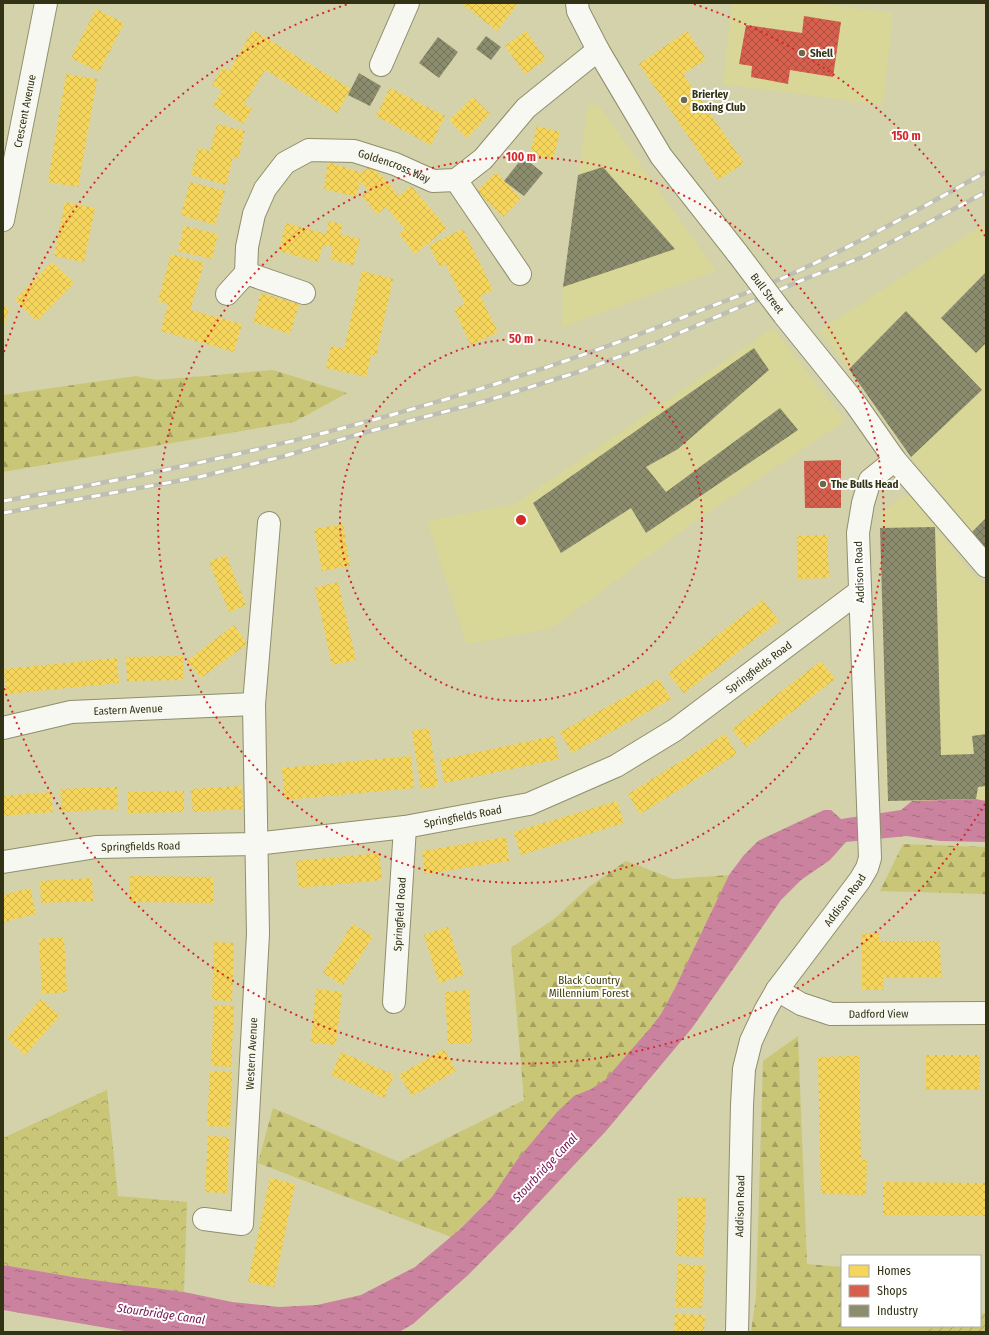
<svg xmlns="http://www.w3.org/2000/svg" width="989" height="1335" font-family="'Fira Sans Condensed',sans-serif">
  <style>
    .built { fill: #d8d798 }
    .forest { fill: url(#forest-firs) }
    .park { fill: url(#park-crowns) }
    .garden { fill: url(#garden-furrows) }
    .water { fill: url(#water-ripples) }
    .homes { fill: url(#homes-cross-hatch) }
    .shops { fill: url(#shops-cross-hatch) }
    .industry { fill: url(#industry-cross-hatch) }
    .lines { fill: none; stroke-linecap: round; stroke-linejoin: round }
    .minor-casing { stroke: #8f8e6e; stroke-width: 24 }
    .minor { stroke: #f8f8f2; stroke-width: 22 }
    .rail-casing { stroke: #bebeb3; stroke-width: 4.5 }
    .rail { stroke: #fff; stroke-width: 3; stroke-dasharray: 9; stroke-linecap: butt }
    .minor-bridge-casing { stroke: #8f8e6e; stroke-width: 24; stroke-linecap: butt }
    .minor-bridge { stroke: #f8f8f2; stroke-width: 22 }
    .ring { fill: none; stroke: #d62828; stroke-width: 2; stroke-dasharray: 2 4 }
    .poi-dot { fill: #6a6a48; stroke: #fff; stroke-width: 1.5 }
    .labels { text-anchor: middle; stroke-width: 4; stroke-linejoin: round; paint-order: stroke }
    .poi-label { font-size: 11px; font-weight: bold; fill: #323214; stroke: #fff; text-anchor: start }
    .street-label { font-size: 11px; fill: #323214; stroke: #fff }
    .park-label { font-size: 11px; fill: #3f3d05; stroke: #fff }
    .water-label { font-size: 12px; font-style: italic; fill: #761452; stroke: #fff }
    .centre { fill: #d62828; stroke: #fff; stroke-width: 2 }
    .ring-label { font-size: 12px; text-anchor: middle; font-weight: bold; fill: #d62828; stroke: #fff; stroke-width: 4; stroke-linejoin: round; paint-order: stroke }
  </style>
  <defs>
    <pattern id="forest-firs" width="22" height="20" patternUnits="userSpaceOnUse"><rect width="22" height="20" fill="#c9c677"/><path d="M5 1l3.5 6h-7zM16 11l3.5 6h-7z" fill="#a4a160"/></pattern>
    <pattern id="park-crowns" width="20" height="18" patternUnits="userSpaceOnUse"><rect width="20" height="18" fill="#c9c677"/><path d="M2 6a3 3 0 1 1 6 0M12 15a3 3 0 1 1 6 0" fill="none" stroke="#a4a160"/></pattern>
    <pattern id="garden-furrows" width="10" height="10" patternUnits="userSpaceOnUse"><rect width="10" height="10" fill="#c9c677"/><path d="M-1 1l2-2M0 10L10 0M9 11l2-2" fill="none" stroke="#a4a160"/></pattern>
    <pattern id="water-ripples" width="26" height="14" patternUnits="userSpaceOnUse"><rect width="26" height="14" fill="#cb829f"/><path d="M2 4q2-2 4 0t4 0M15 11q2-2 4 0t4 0" fill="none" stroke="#a56b80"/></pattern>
    <pattern id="homes-cross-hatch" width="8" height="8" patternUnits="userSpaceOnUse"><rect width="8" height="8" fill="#f6d55c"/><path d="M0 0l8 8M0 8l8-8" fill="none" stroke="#d3b74f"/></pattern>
    <pattern id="shops-cross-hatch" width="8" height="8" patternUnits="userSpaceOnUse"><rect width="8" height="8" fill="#d6604d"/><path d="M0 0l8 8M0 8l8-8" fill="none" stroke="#ae503f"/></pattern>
    <pattern id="industry-cross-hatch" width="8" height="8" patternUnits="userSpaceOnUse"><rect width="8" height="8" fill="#8c8c6e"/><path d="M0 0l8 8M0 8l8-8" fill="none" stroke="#737359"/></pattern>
  </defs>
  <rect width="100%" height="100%" fill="#d3d2aa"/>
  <!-- built -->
  <g class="built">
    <polygon points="732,3 811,3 893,13 883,105 723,84"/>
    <polygon points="598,104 716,271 562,327 563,287 588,105"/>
    <polygon points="986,223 986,548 911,457 820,330"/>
    <polygon points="773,328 845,421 698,519 552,628 467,644 427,521 515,504"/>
    <polygon points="910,495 973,575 986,586 986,804 912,801 886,802 881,513 899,499"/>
  </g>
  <!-- forest -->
  <g class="forest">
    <polygon points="273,370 347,393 294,422 3,472 3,395 136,376 157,380"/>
    <polygon points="903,844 986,847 986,894 880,891"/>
    <polygon points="626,861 673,879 729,875 675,988 661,1014 651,1027 605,1080 591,1089 574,1097 557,1112 517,1160 492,1197 451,1237 258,1163 273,1108 399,1162 524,1100 511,948 554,919 589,887"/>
    <polygon points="798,1036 807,1264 842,1267 842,1326 939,1326 918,1332 751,1332 756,1297 763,1061"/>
  </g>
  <!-- park -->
  <polygon class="park" points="107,1090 118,1196 187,1202 184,1292 79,1278 3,1265 3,1138"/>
  <!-- garden -->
  <polygon class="garden" points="986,1313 986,1332 918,1332 939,1326 980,1326 980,1314"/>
  <!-- water -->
  <polygon class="water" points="976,799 986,801 986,842 940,841 907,836 846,842 830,860 801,880 781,900 692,1028 606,1131 513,1230 467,1276 413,1324 399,1332 130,1332 3,1310 3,1265 79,1278 184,1292 232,1302 279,1307 317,1305 361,1295 415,1267 459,1230 492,1197 517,1160 557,1112 574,1096 591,1089 605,1080 651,1027 661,1014 675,988 729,875 744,855 758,841 824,810 831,810 841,819 901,810 912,801"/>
  <!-- homes -->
  <g class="homes">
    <polygon points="461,3 514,3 517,5 497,31"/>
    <polygon points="96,9 124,23 99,72 71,58"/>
    <polygon points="253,30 351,89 337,113 265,70 244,104 252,109 243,124 213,106 222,90 212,85 223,67 229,71"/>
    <polygon points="526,31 546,59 525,74 505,46"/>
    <polygon points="687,31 706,59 683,74 744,163 718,180 639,64"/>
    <polygon points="66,74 97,79 78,187 48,182"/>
    <polygon points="390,88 445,116 431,145 376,116"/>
    <polygon points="473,97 490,114 467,138 449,120"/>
    <polygon points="217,124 245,131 238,159 233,157 226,185 191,175 198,148 210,151"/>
    <polygon points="537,126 560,132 553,160 530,154"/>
    <polygon points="328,162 362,173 370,165 384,178 399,196 411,186 447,228 415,254 399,234 405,229 386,207 377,214 362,196 369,191 360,181 356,197 324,189"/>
    <polygon points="496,172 521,198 503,217 477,191"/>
    <polygon points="190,182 225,191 215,225 181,215"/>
    <polygon points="65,202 95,208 84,262 54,256"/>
    <polygon points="329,221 342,224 340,234 360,239 353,265 330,259 333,247 323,245 318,262 279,251 286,223 326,234"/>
    <polygon points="184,226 218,234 212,259 178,251"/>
    <polygon points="463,229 493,290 480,296 498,332 471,345 454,309 465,304 445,263 440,267 429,245"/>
    <polygon points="171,254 204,263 190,310 242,324 234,352 161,331 168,304 158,301"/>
    <polygon points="52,262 74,283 37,321 15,300"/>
    <polygon points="362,271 393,279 376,356 371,355 366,377 326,368 331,346 344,349"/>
    <polygon points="261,293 299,304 290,334 253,322"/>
    <polygon points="3,306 9,308 3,328"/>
    <polygon points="343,524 350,566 322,571 314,529"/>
    <polygon points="827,535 829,578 798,579 797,536"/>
    <polygon points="226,555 246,605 229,612 209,562"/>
    <polygon points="338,582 356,660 332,665 315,588"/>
    <polygon points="763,600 779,621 684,693 668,673"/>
    <polygon points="234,625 247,644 201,678 187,661"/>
    <polygon points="183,656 183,680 127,681 126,657"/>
    <polygon points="117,658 119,683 6,694 4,669"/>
    <polygon points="821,661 835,679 746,747 732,729"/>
    <polygon points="659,679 671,699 572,753 560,732"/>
    <polygon points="429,728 438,786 421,789 412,731"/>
    <polygon points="725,734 737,754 640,814 628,794"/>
    <polygon points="554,736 559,759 445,783 440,760"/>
    <polygon points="411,756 414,788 285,800 282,768"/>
    <polygon points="242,786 243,809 193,812 191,789"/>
    <polygon points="117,787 118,809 62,812 60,789"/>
    <polygon points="184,791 184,812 128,813 128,792"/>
    <polygon points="51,792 53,812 3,816 3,796"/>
    <polygon points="617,801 624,823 521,855 514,832"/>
    <polygon points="506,837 509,861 425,874 422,851"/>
    <polygon points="379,853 382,880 299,888 296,861"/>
    <polygon points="130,876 213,877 213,903 130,902"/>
    <polygon points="92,878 93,901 41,903 40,881"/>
    <polygon points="30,888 36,914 3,922 3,895"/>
    <polygon points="352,924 373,936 343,985 323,973"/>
    <polygon points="448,927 464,975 439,983 424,935"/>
    <polygon points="862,933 879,933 879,941 940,941 941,977 883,978 883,990 862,990"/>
    <polygon points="64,937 67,992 42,994 39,939"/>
    <polygon points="214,942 234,943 232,1001 212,1000"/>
    <polygon points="316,989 342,992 336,1045 311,1043"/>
    <polygon points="469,990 472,1043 448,1044 445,992"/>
    <polygon points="41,999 60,1016 25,1055 7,1038"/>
    <polygon points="214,1005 234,1006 231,1067 211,1066"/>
    <polygon points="444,1049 456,1071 412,1096 399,1075"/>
    <polygon points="341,1052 394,1075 384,1098 331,1075"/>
    <rect x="926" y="1055" width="53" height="35"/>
    <polygon points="859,1056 861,1160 867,1160 866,1195 821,1194 818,1057"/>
    <polygon points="210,1071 232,1072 230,1127 207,1126"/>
    <polygon points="208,1136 229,1137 227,1193 205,1192"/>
    <polygon points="270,1178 295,1184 274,1287 248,1282"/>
    <polygon points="883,1182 986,1183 986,1216 883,1215"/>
    <polygon points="678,1197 706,1198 703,1257 676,1256"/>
    <polygon points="678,1264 705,1266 702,1308 675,1307"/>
    <polygon points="675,1314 705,1315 704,1332 674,1332"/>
  </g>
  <!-- shops -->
  <g class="shops">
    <polygon points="804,16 841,22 833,77 790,70 788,84 751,77 752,66 739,64 746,25 802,33"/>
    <polygon points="841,460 841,508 805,508 804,461"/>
  </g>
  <!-- industry -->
  <g class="industry">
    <polygon points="486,36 501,47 491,60 476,49"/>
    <polygon points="438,37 458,52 439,78 419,63"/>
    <polygon points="359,73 381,86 370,106 348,95"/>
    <polygon points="523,157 543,173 524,196 504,181"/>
    <polygon points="603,167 675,249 563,287 578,175"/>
    <polygon points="986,272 986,343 976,353 941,318"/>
    <polygon points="906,311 982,390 911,457 849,369"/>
    <polygon points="754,348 769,370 678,449 646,467 666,492 780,408 798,430 646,533 631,508 561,553 533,503"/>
    <polygon points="986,518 986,548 972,532"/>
    <polygon points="935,527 941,755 974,754 972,736 986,734 986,786 978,787 976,799 888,801 880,528"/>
  </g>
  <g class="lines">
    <!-- minor casing -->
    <g class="minor-casing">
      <g id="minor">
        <polyline points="577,3 578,11 598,50 661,156 738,254"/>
        <polyline points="381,65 408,3"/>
        <polyline points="456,180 520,274"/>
        <path id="s1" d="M3,220L46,3"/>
        <path id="s2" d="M246,273L247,247L254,214L265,189L285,163L309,150L354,151L395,164L433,181L456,180L483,159L526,108L598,50"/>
        <polyline points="227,294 246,273 304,293"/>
        <polyline points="784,315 855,403 895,460 986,566"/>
        <path id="s3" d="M3,728L71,712L254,704"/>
        <path id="s4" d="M3,862L96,847L255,844L405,827L529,804L616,766L675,730L860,591"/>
        <path id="s5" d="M777,990L801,1004L831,1014L986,1013"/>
        <path id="s6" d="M394,1002L405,827"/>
        <path id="s7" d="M204,1219L242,1224L258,934L254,704L269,523"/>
        <path id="s8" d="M737,1332L742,1105L744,1069L751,1041L765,1011L777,990L860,880L867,868L870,858L858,533L863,503L870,480L895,460"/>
      </g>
    </g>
    <!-- minor -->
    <use href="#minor" class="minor"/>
    <!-- rail casing -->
    <g class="rail-casing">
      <g id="rail">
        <path d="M3,501C235,461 465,404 684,317C721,302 760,289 796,272C861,242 923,207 986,172"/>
        <polyline points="3,513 199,477 281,457 363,433 486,401 578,372 656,343 807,278 863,257 986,192"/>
      </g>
    </g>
    <!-- rail -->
    <use href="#rail" class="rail"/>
    <!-- minor-bridge casing -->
    <g class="minor-bridge-casing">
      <g id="minor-bridge">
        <path id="s9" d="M738,254L784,315"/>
      </g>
    </g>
    <!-- minor-bridge -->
    <use href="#minor-bridge" class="minor-bridge"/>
  </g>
  <!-- distance rings -->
  <g class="ring">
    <circle cx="521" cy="520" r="181"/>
    <circle cx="521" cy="520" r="363"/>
    <path d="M985 804A544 544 0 0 1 4 688M4 352A544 544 0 0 1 348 4M694 4A544 544 0 0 1 985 236"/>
  </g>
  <!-- markers -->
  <g class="poi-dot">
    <circle cx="802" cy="53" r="4"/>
    <circle cx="684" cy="100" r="4"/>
    <circle cx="823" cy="484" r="4"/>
  </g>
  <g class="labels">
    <!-- poi labels -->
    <g class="poi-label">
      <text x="810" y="57">Shell</text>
      <text x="692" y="98">Brierley<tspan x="692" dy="13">Boxing Club</tspan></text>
      <text x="831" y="488">The Bulls Head</text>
    </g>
    <!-- street labels -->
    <g class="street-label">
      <text dy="4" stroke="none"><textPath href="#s1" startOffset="111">Crescent Avenue</textPath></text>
      <text dy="4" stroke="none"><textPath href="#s2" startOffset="235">Goldencross Way</textPath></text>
      <text dy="4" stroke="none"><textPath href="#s9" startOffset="49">Bull Street</textPath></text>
      <text transform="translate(859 572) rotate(-92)" y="4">Addison Road</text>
      <text dy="4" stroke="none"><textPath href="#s4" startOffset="799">Springfields Road</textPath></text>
      <text dy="4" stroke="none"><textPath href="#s3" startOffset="127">Eastern Avenue</textPath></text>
      <text dy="4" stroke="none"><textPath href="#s4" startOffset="463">Springfields Road</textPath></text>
      <text dy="4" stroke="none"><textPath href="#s4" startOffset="139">Springfields Road</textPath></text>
      <text dy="4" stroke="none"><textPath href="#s8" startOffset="462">Addison Road</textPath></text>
      <text dy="4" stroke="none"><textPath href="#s6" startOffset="88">Springfield Road</textPath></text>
      <text dy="4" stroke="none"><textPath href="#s5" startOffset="107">Dadford View</textPath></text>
      <text dy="4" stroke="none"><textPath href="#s7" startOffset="209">Western Avenue</textPath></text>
      <text dy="4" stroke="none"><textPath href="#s8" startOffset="126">Addison Road</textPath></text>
    </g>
    <!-- park labels -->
    <g class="park-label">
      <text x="589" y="984">Black Country<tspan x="589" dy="13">Millennium Forest</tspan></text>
    </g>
    <!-- water labels -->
    <g class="water-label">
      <text transform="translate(545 1168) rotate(-47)" y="4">Stourbridge Canal</text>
      <text transform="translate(161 1314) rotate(8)" y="4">Stourbridge Canal</text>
    </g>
  </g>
  <circle cx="521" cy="520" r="6" class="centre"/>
  <g class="ring-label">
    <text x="906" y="140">150 m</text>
    <text x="521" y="161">100 m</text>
    <text x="521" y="343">50 m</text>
  </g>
  <!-- border -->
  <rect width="989" height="1335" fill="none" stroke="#323214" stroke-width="8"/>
  <!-- legend -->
  <rect x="841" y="1255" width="140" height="72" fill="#ffffff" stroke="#adada1"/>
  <rect x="849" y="1265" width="20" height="12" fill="#f6d55c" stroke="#adada1"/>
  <text x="877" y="1275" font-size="12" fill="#323214">Homes</text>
  <rect x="849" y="1285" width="20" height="12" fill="#d6604d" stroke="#adada1"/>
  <text x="877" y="1295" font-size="12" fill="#323214">Shops</text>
  <rect x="849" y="1305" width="20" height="12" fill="#8c8c6e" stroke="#adada1"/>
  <text x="877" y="1315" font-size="12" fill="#323214">Industry</text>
</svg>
